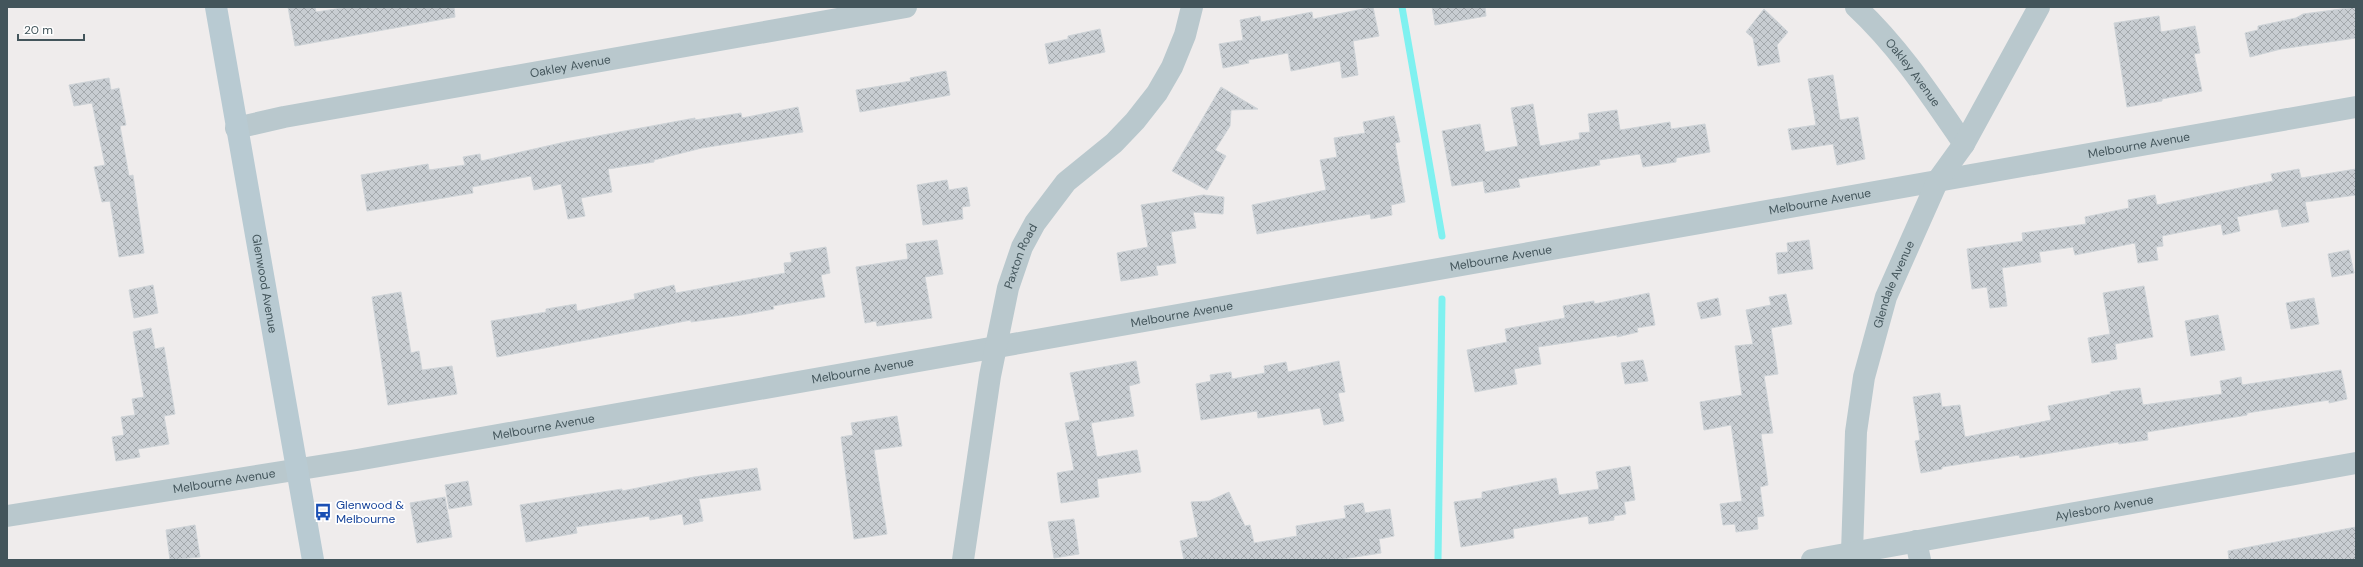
<svg xmlns="http://www.w3.org/2000/svg" width="2363" height="567" font-family="'DM Sans',sans-serif">
  <style>
    .lines { fill: none; stroke-linecap: round; stroke-linejoin: round }
    .stream { stroke: #7ff1f0; stroke-width: 7 }
    .building { fill: url(#building-cross-hatch); stroke: #cfd4d8 }
    .street { stroke: #b9c8cd; stroke-width: 22 }
    .secondary { stroke: #b8cad2; stroke-width: 22 }
    .labels { text-anchor: middle; stroke-width: 3.5; stroke-linejoin: round; paint-order: stroke }
    .street-label { font-size: 12px; fill: #43555b; stroke: #fff }
    .transit-label { font-size: 12px; fill: #164399; stroke: #fff; text-anchor: start }
  </style>
  <defs>
    <pattern id="building-cross-hatch" width="8" height="8" patternUnits="userSpaceOnUse"><rect width="8" height="8" fill="#c8cdd2"/><path d="M0 0l8 8M0 8l8-8" fill="none" stroke="#a4a9ad"/></pattern>
  </defs>
  <rect width="100%" height="100%" fill="#efecec"/>
  <g class="lines">
    <!-- stream -->
    <g class="stream">
      <polyline points="1402,7 1442,236"/>
      <polyline points="1438,560 1442,299"/>
    </g>
  </g>
  <!-- building -->
  <g class="building">
    <polygon points="288,7 315,7 316,12 349,7 454,7 455,17 295,46"/>
    <polygon points="1373,7 1379,36 1353,41 1358,75 1342,78 1340,61 1291,71 1288,53 1248,60 1249,63 1223,68 1219,44 1243,40 1240,20 1260,16 1261,22 1312,12 1313,19"/>
    <polygon points="1432,7 1485,7 1486,16 1435,25"/>
    <polygon points="2356,7 2356,38 2281,49 2250,57 2245,33 2258,30 2258,26 2296,18 2303,14"/>
    <polygon points="1764,9 1788,32 1777,45 1780,62 1758,66 1753,38 1746,32"/>
    <polygon points="2159,16 2161,32 2195,26 2200,53 2194,54 2202,91 2162,99 2162,101 2127,107 2114,23"/>
    <polygon points="1100,29 1105,52 1049,64 1045,44 1068,39 1068,36"/>
    <polygon points="946,71 950,95 860,112 856,90 911,81 910,78"/>
    <polygon points="1833,75 1840,120 1858,117 1865,159 1837,165 1833,144 1792,150 1788,129 1816,125 1808,79"/>
    <polygon points="109,78 111,90 119,88 126,125 120,126 129,176 133,175 144,253 119,257 110,201 102,202 94,167 105,165 92,103 74,106 69,85"/>
    <polygon points="1221,87 1258,109 1231,110 1230,126 1215,150 1226,156 1207,190 1172,171"/>
    <polygon points="1533,104 1540,146 1580,139 1579,133 1590,132 1588,114 1617,110 1620,130 1670,122 1671,129 1705,124 1710,152 1676,158 1676,162 1643,167 1640,154 1599,160 1600,165 1518,179 1520,187 1485,193 1483,181 1452,186 1442,131 1480,124 1485,152 1518,146 1511,108"/>
    <polygon points="798,107 803,132 702,148 654,160 654,162 608,169 612,192 581,198 585,216 568,219 561,184 534,190 531,176 472,187 473,193 367,211 361,175 428,164 429,170 465,165 463,157 480,154 481,161 565,142 695,118 695,120 741,113 742,118"/>
    <polygon points="1394,116 1400,142 1395,143 1405,202 1391,205 1392,215 1371,219 1370,214 1257,234 1252,205 1326,190 1320,160 1337,157 1334,138 1365,133 1363,122"/>
    <polygon points="2299,169 2301,178 2356,169 2356,195 2305,202 2309,222 2282,227 2278,209 2237,217 2240,231 2223,235 2221,224 2162,236 2163,246 2156,247 2158,260 2138,263 2135,243 2075,255 2073,247 2039,252 2041,262 2002,268 2007,306 1990,308 1987,287 1972,289 1967,249 2023,241 2022,233 2086,224 2085,217 2129,208 2128,200 2155,195 2157,205 2273,181 2271,174"/>
    <polygon points="947,180 949,190 967,187 970,206 962,207 963,219 923,225 917,185"/>
    <polygon points="1203,195 1224,197 1223,214 1193,212 1196,228 1171,232 1176,263 1156,266 1158,275 1121,281 1117,253 1148,247 1141,205"/>
    <polygon points="937,240 943,274 925,277 932,318 877,326 876,321 865,323 856,267 908,259 906,244"/>
    <polygon points="1809,240 1813,269 1778,274 1776,253 1788,252 1787,243"/>
    <polygon points="826,247 830,273 821,275 825,297 773,306 774,309 741,315 691,322 691,320 497,357 491,321 546,312 546,309 576,304 577,311 635,299 634,294 674,285 676,293 785,273 784,263 792,262 790,253"/>
    <polygon points="2349,250 2354,273 2332,277 2328,254"/>
    <polygon points="153,285 158,313 134,318 129,290"/>
    <polygon points="2144,286 2153,337 2115,344 2117,359 2092,363 2088,338 2110,334 2103,293"/>
    <polygon points="401,292 411,353 419,351 422,370 452,366 457,394 388,405 372,297"/>
    <polygon points="1649,293 1655,325 1637,328 1638,332 1617,337 1617,335 1538,347 1541,364 1514,369 1517,384 1475,392 1467,350 1507,342 1505,329 1565,318 1563,306 1594,301 1594,304"/>
    <polygon points="1786,294 1792,324 1771,328 1778,374 1764,376 1773,433 1761,434 1768,485 1760,487 1764,516 1757,517 1758,529 1736,532 1735,524 1723,525 1720,504 1742,501 1731,425 1704,430 1700,402 1742,395 1735,346 1753,344 1746,310 1771,305 1769,297"/>
    <polygon points="1718,298 1721,315 1701,319 1697,303"/>
    <polygon points="2314,298 2319,324 2291,329 2286,303"/>
    <polygon points="2218,315 2225,350 2191,356 2185,321"/>
    <polygon points="151,328 155,349 164,347 175,414 164,416 169,444 138,449 140,457 116,461 112,437 124,435 121,417 135,415 132,399 144,397 133,332"/>
    <polygon points="1643,360 1648,381 1625,384 1621,363"/>
    <polygon points="1136,361 1140,383 1129,386 1134,416 1091,423 1097,457 1137,450 1141,472 1097,479 1099,497 1061,503 1057,473 1074,470 1065,423 1080,420 1070,373"/>
    <polygon points="1339,361 1345,392 1338,393 1344,421 1324,425 1320,408 1258,418 1257,411 1201,420 1196,384 1211,381 1210,375 1231,372 1232,379 1265,373 1264,366 1286,362 1288,372"/>
    <polygon points="2341,370 2347,399 2329,403 2329,400 2247,413 2247,415 2147,432 2148,440 2119,444 2118,442 2020,458 2019,455 1942,467 1942,469 1921,473 1915,441 1920,440 1913,397 1940,393 1942,407 1960,405 1965,437 2051,420 2048,406 2111,394 2110,392 2140,388 2143,405 2222,394 2220,381 2241,377 2242,385"/>
    <polygon points="897,416 902,446 874,450 887,534 854,539 841,437 853,435 851,423"/>
    <polygon points="1630,466 1635,500 1624,502 1626,514 1614,516 1614,520 1589,524 1588,516 1513,529 1514,538 1461,547 1454,502 1482,498 1482,492 1556,478 1559,495 1599,489 1596,472"/>
    <polygon points="757,468 761,490 699,499 703,521 684,525 682,514 650,520 649,516 576,527 577,533 526,542 520,505 622,489 622,491 694,477"/>
    <polygon points="468,481 472,505 449,509 445,485"/>
    <polygon points="1229,492 1245,526 1250,525 1254,543 1297,536 1296,526 1346,518 1344,506 1363,503 1365,513 1390,509 1394,536 1379,539 1381,553 1336,560 1184,560 1180,541 1198,537 1191,502 1209,501"/>
    <polygon points="445,497 452,537 417,543 410,503"/>
    <polygon points="1074,519 1079,554 1054,558 1048,522"/>
    <polygon points="195,525 200,557 170,560 166,530"/>
    <polygon points="2356,527 2356,560 2229,560 2228,551"/>
  </g>
  <g class="lines">
    <!-- street -->
    <g class="street">
      <path id="s1" d="M1856,7C1899,47 1931,96 1964,144"/>
      <path id="s2" d="M236,128L284,117L906,7"/>
      <path id="s3" d="M7,516L357,460L2356,107"/>
      <polyline points="1916,541 1920,560"/>
      <path id="s4" d="M1852,552L1856,432L1864,377L1886,297L1938,180L1964,144L2039,7"/>
      <path id="s5" d="M963,560L990,376L1008,288L1022,247L1035,223L1066,182L1114,143L1135,121L1157,93L1172,67L1185,35L1192,7"/>
      <path id="s6" d="M1812,560L2356,463"/>
    </g>
    <!-- secondary -->
    <path class="secondary" id="s7" d="M216,7L313,560"/>
  </g>
  <!-- icons -->
  <defs>
    <g id="bus-bare" transform="scale(1.38)"><path d="M-5-6H5V4H4V6H2V4H-2V6H-4V4H-5ZM-3.5-4V0h7V-4ZM-3.5 1.2v1.5H-2V1.2ZM2 1.2v1.5H3.5V1.2Z" fill="#1a4fb4" stroke="#fff" stroke-width="2.5" paint-order="stroke"/></g>
  </defs>
  <g fill-rule="evenodd">
    <use href="#bus-bare" x="323" y="512"/>
  </g>
  <g class="labels">
    <!-- street labels -->
    <g class="street-label">
      <text dy="4" stroke="none"><textPath href="#s2" startOffset="340">Oakley Avenue</textPath></text>
      <text dy="4" stroke="none"><textPath href="#s1" startOffset="87">Oakley Avenue</textPath></text>
      <text dy="4" stroke="none"><textPath href="#s3" startOffset="2164">Melbourne Avenue</textPath></text>
      <text dy="4" stroke="none"><textPath href="#s3" startOffset="1840">Melbourne Avenue</textPath></text>
      <text dy="4" stroke="none"><textPath href="#s5" startOffset="310">Paxton Road</textPath></text>
      <text dy="4" stroke="none"><textPath href="#s3" startOffset="1516">Melbourne Avenue</textPath></text>
      <text dy="4" stroke="none"><textPath href="#s7" startOffset="281">Glenwood Avenue</textPath></text>
      <text dy="4" stroke="none"><textPath href="#s4" startOffset="273">Glendale Avenue</textPath></text>
      <text dy="4" stroke="none"><textPath href="#s3" startOffset="1192">Melbourne Avenue</textPath></text>
      <text dy="4" stroke="none"><textPath href="#s3" startOffset="868">Melbourne Avenue</textPath></text>
      <text dy="4" stroke="none"><textPath href="#s3" startOffset="544">Melbourne Avenue</textPath></text>
      <text dy="4" stroke="none"><textPath href="#s3" startOffset="220">Melbourne Avenue</textPath></text>
      <text dy="4" stroke="none"><textPath href="#s6" startOffset="297">Aylesboro Avenue</textPath></text>
    </g>
    <!-- transit labels -->
    <g class="transit-label">
      <text x="336" y="509">Glenwood &amp;<tspan x="336" dy="14">Melbourne</tspan></text>
    </g>
  </g>
  <!-- border -->
  <rect width="2363" height="567" fill="none" stroke="#43555b" stroke-width="16"/>
  <!-- scale -->
  <path d="M18 34v6h66v-6" fill="none" stroke="#43555b" stroke-width="2"/>
  <text x="24" y="34" font-size="12" fill="#43555b" stroke="#ffffff" stroke-width="3" paint-order="stroke">20 m</text>
</svg>
